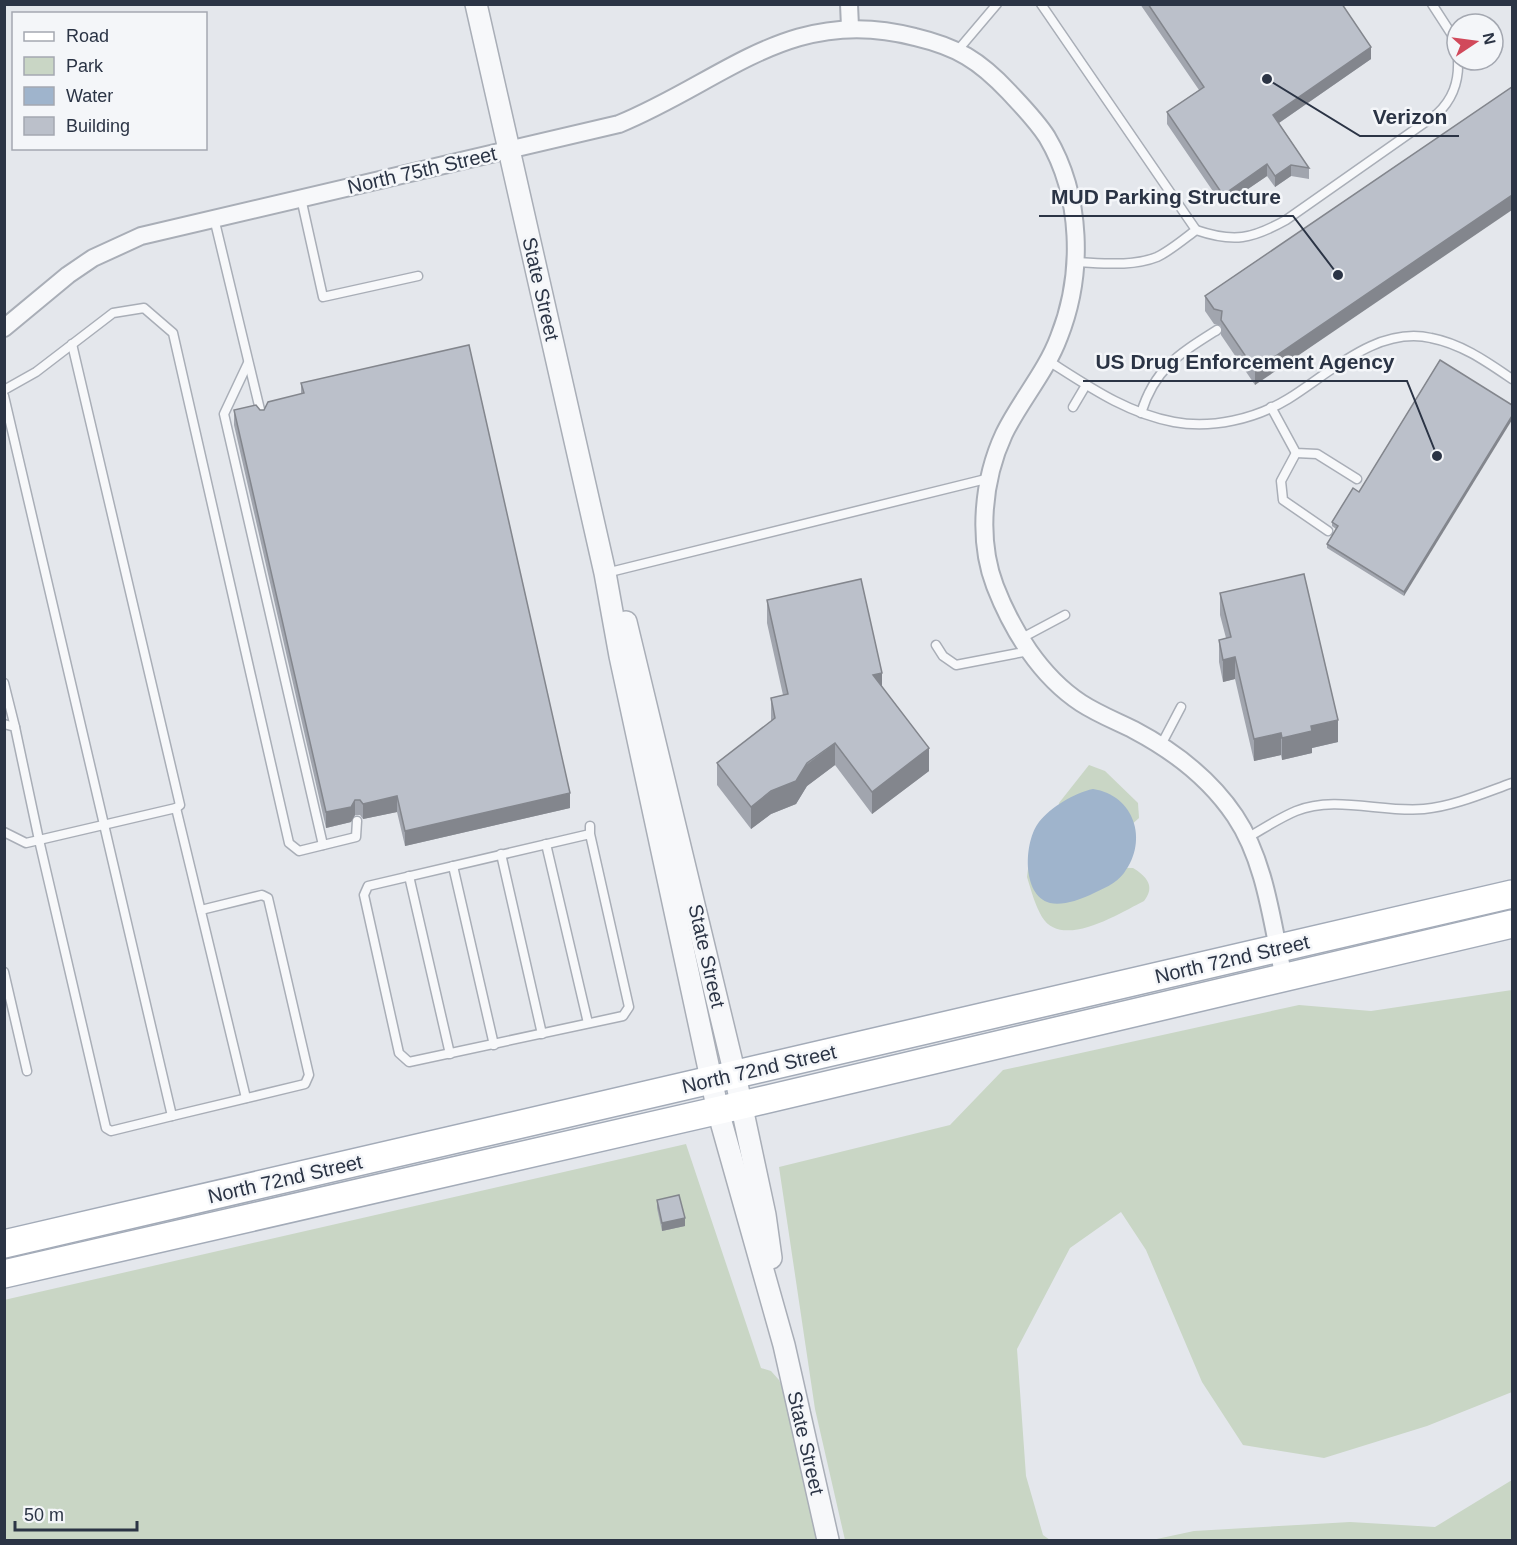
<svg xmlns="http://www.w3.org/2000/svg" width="1517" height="1545" font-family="Arial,sans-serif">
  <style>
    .green { fill: #c9d6c5 }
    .water { fill: #9fb4cc }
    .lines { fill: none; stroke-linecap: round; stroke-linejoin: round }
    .service-casing { stroke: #a9aeb7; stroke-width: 11 }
    .minor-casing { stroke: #a9aeb7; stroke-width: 20 }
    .tertiary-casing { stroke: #a9aeb7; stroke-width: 24 }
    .primary-casing { stroke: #a3abb8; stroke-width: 30 }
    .service { stroke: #f7f8fa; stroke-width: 8 }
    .minor { stroke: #f7f8fa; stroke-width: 16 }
    .tertiary { stroke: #f7f8fa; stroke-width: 21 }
    .primary { stroke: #fff; stroke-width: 27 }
    .wall { fill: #a1a5ae }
    .shaded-wall { fill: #83868d }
    .building { fill: #bbc0ca; stroke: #83868d; stroke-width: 1.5 }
    .labels { text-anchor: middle; stroke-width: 5; stroke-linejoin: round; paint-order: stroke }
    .street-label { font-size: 20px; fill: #2b3445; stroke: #f4f6f9 }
    .leader { fill: none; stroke: #2b3445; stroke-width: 2 }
    .callout-dot { fill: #2b3445; stroke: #f4f6f9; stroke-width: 2 }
    .callout-label { font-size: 21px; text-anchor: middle; font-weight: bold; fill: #2b3445; stroke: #f4f6f9; stroke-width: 5; stroke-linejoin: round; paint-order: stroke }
  </style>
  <rect width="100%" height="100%" fill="#e4e7ec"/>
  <!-- green -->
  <g class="green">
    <polygon points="1089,765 1105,771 1138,803 1139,818 1130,826 1058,812 1059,803"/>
    <path d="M1033,866L1133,868C1146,876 1156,886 1144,901C1120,913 1062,950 1042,917C1035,905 1031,890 1027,877L1028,869Z"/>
    <polygon points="1512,990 1512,1392 1427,1426 1324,1458 1243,1445 1202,1382 1146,1250 1121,1212 1070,1248 1017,1349 1026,1476 1043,1535 1050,1540 845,1540 815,1409 779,1167 950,1125 1003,1070 1299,1005 1371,1011"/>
    <polygon points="686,1144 761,1368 771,1371 779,1380 791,1405 824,1540 5,1540 4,1300"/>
    <polygon points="1512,1480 1512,1540 1152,1540 1194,1531 1350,1522 1435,1527"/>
  </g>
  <!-- water -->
  <path class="water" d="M1093,789C1134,795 1149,840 1124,873C1116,884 1102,889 1090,895C1079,900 1062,906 1050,903C1021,895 1024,841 1039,822C1051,807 1074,793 1093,789Z"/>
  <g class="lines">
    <!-- service casing -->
    <g class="service-casing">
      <g id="service">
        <path d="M1041,4L1196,230C1184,239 1170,251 1157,257C1132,267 1102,263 1076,262"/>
        <polyline points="1432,4 1454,38 1457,51"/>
        <polyline points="958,50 997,4"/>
        <polyline points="301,198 323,297 418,276"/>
        <polyline points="214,218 262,418"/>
        <path d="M1196,230C1234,243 1252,239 1286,220L1437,114C1453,99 1459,82 1458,60"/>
        <path d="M1047,360C1088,386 1126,413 1174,422C1212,429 1255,419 1288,399C1330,373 1377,326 1431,338C1462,344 1487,362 1512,379"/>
        <polyline points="248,363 224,414 323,845"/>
        <polyline points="4,390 36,372 113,313 144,308 173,333 289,843 299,851 356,837 357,821"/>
        <polyline points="4,396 172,1116 305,1084 309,1075 268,898 262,895 201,910"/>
        <polyline points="1073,407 1086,385"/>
        <polyline points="1271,407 1296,453 1317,454 1357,479"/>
        <path d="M1141,413C1155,368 1179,354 1217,330"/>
        <polyline points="1296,453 1281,481 1283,500 1328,531"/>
        <polyline points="606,573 990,478"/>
        <polyline points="1020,639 1065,615"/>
        <polyline points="936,645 943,656 956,665 1029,651"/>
        <polyline points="4,683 15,727"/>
        <polyline points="4,724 15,727 39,840 176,808 180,805 72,344"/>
        <polyline points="1161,745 1181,707"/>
        <polyline points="176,808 246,1098"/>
        <polyline points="4,832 26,843 39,840 106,1128 111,1131 172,1116"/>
        <polyline points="590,834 629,1007 623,1016 409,1062 399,1053 364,895 368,886 590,834 590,826"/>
        <path d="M1247,838C1263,829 1279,818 1296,811C1335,795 1383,813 1424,809C1454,806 1484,793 1512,783"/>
        <polyline points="546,844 588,1023"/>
        <polyline points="501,854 542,1034"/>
        <polyline points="453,866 494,1045"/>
        <polyline points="409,876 450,1054"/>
        <polyline points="4,972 27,1071"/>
      </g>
    </g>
    <!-- minor casing -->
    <g class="minor-casing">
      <g id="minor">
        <polyline points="849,4 850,27"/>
        <path d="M4,328L68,275L93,258L141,236L619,124C724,81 791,4 915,37C957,47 979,60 1009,92C1022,106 1036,120 1047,137C1082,196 1084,274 1059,337C1046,372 1020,401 1004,434C983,479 977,539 995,586C1012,630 1040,676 1081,703C1098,714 1116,721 1134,730C1172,750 1210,779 1235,816C1266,862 1272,924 1284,978"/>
      </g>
    </g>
    <!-- tertiary casing -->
    <g class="tertiary-casing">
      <g id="tertiary">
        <polyline points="476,4 605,573 620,656 718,1111 784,1345 828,1540"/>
        <polyline points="626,622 735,1075 765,1215 771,1258"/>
      </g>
    </g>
    <!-- primary casing -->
    <g class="primary-casing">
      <g id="primary">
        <polyline points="4,1244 1512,894"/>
        <polyline points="4,1274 742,1105 1512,924"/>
      </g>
    </g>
    <!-- service -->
    <use href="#service" class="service"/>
    <!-- minor -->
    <use href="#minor" class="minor"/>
    <!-- tertiary -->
    <use href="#tertiary" class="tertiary"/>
    <!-- primary -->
    <use href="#primary" class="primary"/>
  </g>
  <!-- wall -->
  <g class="wall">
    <polygon points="1140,4 1342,4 1371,59 1279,123 1309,168 1309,179 1291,176 1275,187 1267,176 1223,206 1167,124 1167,112 1199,90"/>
    <polygon points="1512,87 1255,385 1221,335 1221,326 1214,324 1205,311 1205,296"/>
    <polygon points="1440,360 1404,596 1327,548 1327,544 1336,529 1332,526 1332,522 1359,492"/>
    <polygon points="301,383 570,808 405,846 397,812 363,819 360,815 355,815 351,822 326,828 234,425 234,410 264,410 301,394"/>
    <polygon points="1220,593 1338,742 1312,748 1312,753 1282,760 1281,755 1254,761 1235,679 1223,682 1219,662 1219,640 1226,638 1220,615"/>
    <polygon points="767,600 882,687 929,771 872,814 835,765 807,786 796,804 771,814 751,829 717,785 717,763 771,721 771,698 783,695 767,623"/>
    <polygon points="657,1200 685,1226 662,1231 657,1208"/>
  </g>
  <!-- shaded-wall -->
  <g class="shaded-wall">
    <polygon points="1371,47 1371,59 1273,127 1273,115"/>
    <polygon points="1267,164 1267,176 1223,206 1223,195"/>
    <polygon points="1291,165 1291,176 1275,187 1275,176"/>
    <polygon points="1512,195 1512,210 1255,385 1255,370"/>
    <polygon points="1512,416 1512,420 1404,596 1404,592"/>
    <polygon points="1235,657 1235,679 1223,682 1223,660"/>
    <polygon points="882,673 882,695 873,675"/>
    <polygon points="1338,720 1338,742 1312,748 1312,753 1282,760 1282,738 1311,726"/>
    <polygon points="1281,733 1281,755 1254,761 1254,739"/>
    <polygon points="835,743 835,765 807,786 796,804 771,814 751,829 751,807"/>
    <polygon points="929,748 929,771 872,814 872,792"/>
    <polygon points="570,793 570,808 405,846 405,831"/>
    <polygon points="397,796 397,812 363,819 363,804"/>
    <polygon points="355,800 355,815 351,822 326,828 326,812"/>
    <polygon points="685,1218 685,1226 662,1231 662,1223"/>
  </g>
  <!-- building -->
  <g class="building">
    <polygon points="1148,4 1342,4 1371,47 1273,115 1309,168 1291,165 1275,176 1267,164 1223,195 1167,112 1204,87"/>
    <polygon points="1512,87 1512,195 1255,370 1221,320 1222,311 1214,309 1205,296"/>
    <polygon points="469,345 570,793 405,831 397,796 363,804 360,800 355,800 351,807 326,812 234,410 256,405 260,410 264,410 268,402 304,393 301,383"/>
    <polygon points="1440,360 1512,405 1512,416 1404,592 1327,544 1338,526 1332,522 1353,488 1359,492"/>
    <polygon points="1304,574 1338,720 1311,726 1312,731 1282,738 1281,733 1254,739 1235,657 1223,660 1219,640 1231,637 1220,593"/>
    <polygon points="861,579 882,673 873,675 929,748 872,792 835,743 807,763 796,781 771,791 751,807 717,763 775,718 771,698 788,694 767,600"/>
    <polygon points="679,1195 685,1218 662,1223 657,1200"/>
  </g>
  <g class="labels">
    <!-- street labels -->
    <g class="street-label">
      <text transform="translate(422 170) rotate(-13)" y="7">North 75th Street</text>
      <text transform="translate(541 289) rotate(77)" y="7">State Street</text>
      <text transform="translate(707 956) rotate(77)" y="7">State Street</text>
      <text transform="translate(1232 959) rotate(-13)" y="7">North 72nd Street</text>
      <text transform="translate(759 1069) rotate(-13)" y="7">North 72nd Street</text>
      <text transform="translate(285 1179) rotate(-13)" y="7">North 72nd Street</text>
      <text transform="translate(806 1443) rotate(77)" y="7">State Street</text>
    </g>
  </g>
  <!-- callouts -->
  <path class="leader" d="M1267 79L1360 136H1459M1338 275L1293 216H1039M1437 456L1407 381H1083"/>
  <g class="callout-dot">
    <circle cx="1267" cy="79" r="6"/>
    <circle cx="1338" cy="275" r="6"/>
    <circle cx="1437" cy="456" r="6"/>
  </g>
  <g class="callout-label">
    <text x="1410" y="124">Verizon</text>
    <text x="1166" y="204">MUD Parking Structure</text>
    <text x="1245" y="369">US Drug Enforcement Agency</text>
  </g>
  <!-- border -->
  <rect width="1517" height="1545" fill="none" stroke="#2b3445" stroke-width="12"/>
  <!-- legend -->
  <rect x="12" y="12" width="195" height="138" fill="#f4f6f9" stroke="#a4a8b1" stroke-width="1.5"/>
  <rect x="24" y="32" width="30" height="9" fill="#ffffff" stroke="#a4a8b1" stroke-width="1.5"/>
  <text x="66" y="42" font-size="18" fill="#2b3445">Road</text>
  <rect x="24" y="57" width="30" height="18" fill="#c9d6c5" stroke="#a4a8b1" stroke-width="1.5"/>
  <text x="66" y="72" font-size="18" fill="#2b3445">Park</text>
  <rect x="24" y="87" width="30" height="18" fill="#9fb4cc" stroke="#a4a8b1" stroke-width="1.5"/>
  <text x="66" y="102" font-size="18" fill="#2b3445">Water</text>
  <rect x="24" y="117" width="30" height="18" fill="#bbc0ca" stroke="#a4a8b1" stroke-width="1.5"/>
  <text x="66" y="132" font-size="18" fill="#2b3445">Building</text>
  <!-- north arrow -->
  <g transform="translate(1475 42) rotate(77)"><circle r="28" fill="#f4f6f9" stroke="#a4a8b1" stroke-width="1.5"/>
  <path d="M0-4.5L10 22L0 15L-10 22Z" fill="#d1495b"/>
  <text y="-9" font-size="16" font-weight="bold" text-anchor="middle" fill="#2b3445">N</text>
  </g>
  <!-- scale -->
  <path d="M15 1521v9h122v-9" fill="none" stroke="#2b3445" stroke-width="3"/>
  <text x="24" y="1521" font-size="18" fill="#2b3445" stroke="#f4f6f9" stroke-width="4.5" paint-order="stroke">50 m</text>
</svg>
